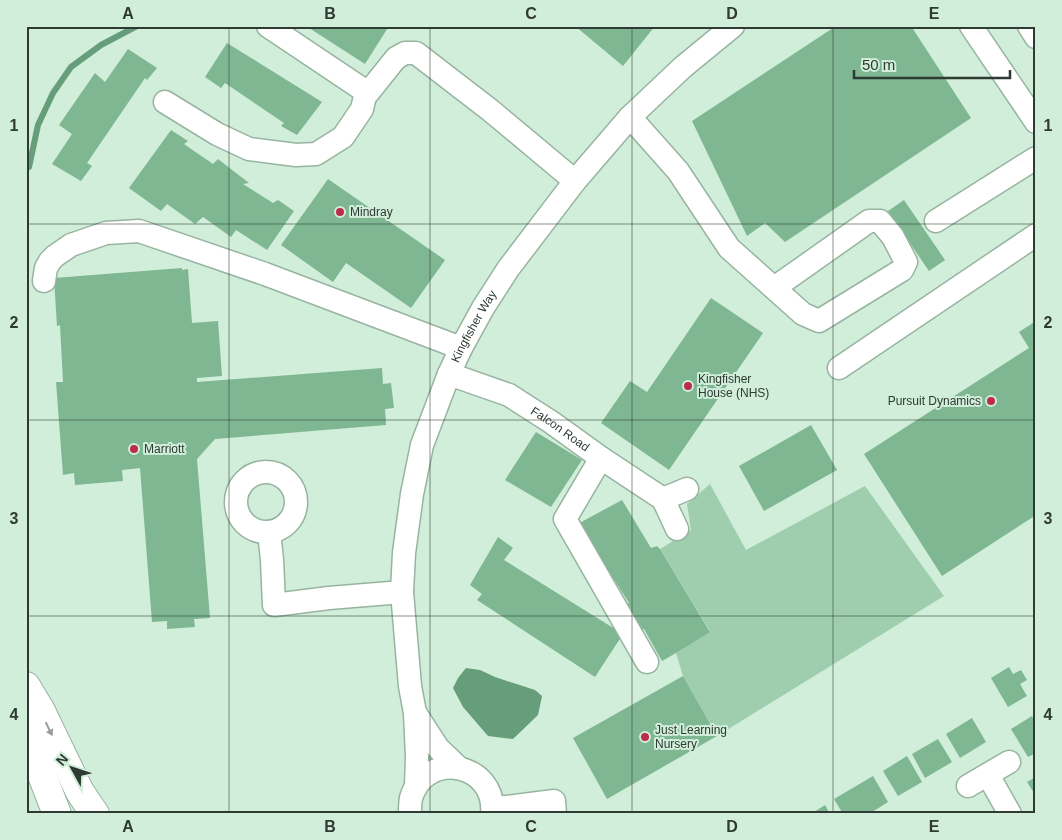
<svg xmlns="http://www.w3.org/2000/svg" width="1062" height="840" font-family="Helvetica,sans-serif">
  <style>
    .green { fill: #9fceaf }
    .water { fill: #669d7a }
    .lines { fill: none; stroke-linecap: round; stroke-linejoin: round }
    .stream { stroke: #669d7a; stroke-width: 6 }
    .building { fill: #7fb792 }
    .minor-casing { stroke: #97b4a0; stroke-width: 25 }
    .highway-casing { stroke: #97b4a0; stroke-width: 30 }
    .minor { stroke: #fff; stroke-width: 22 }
    .highway { stroke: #fff; stroke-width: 28 }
    .oneway { fill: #969c98 }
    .grid { fill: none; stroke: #2e3a32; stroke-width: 1; stroke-opacity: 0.55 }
    .poi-dot { fill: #bc2b4b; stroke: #d0eed9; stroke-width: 2 }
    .labels { text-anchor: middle; stroke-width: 4; stroke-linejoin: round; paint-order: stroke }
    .poi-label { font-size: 12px; fill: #2e3a32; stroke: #d0eed9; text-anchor: start }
    .street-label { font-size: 12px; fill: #2e3a32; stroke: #d0eed9 }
    .neatline { fill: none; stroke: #2e3a32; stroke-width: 2 }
    .grid-label { font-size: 16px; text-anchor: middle; font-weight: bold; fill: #2e3a32 }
  </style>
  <rect width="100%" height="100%" fill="#d0eed9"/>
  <!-- green -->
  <polygon class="green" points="710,484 746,550 865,486 944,596 717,736 683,676 676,653 710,631 660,549 691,530 687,504"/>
  <!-- water -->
  <polygon class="water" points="466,668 480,670 495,677 535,690 542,696 538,715 513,739 488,736 463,707 453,688 458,678"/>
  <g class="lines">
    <!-- stream -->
    <polyline class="stream" points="29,167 38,125 53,93 71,67 101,45 137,26"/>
  </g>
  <!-- building -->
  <g class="building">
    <polygon points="306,26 389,26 365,64"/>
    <polygon points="575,26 655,26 623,66"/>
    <polygon points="836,26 911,26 971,118 785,242 765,223 747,236 692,121"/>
    <polygon points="227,43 322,102 297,135 281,126 284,123 225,83 221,88 205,77"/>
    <polygon points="128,49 157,68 147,80 145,78 87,163 92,166 81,181 52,164 72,134 59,125 95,73 105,82"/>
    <polygon points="171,130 188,141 184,144 213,164 218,159 249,183 243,184 273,203 278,200 294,211 267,250 236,230 231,237 203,217 195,224 167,204 161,211 129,188"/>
    <polygon points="328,179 445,260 411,308 346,263 333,282 281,245"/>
    <polygon points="904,200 945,260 929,271 888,211"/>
    <polygon points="182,268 182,270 188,269 192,323 218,321 222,376 197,378 197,382 382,368 383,384 391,383 394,408 385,409 386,425 215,439 197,459 210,618 194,619 195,627 167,629 167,621 152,622 140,468 122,470 123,481 75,485 74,473 63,475 56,382 63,382 60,325 57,326 54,278"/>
    <polygon points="711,298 763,333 669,470 601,423 630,381 647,392"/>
    <polygon points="1036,321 1036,515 942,576 864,454 1029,348 1019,332"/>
    <polygon points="811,425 837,470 764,511 739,466"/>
    <polygon points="536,432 582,460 551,507 505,480"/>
    <polygon points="622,500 651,548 657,546 660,549 710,632 676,653 662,661 644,629 640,630 626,605 629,603 613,578 609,580 574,526"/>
    <polygon points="498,537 513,548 504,560 623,634 595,677 477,600 482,594 470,585"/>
    <polygon points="1009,667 1013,674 1021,670 1027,680 1020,684 1027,696 1008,707 991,678"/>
    <polygon points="683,676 717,736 607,799 573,738"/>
    <polygon points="1032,716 1036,723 1036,753 1028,757 1011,729"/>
    <polygon points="972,718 986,742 960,758 946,734"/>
    <polygon points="938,739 952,762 925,778 912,754"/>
    <polygon points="907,756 922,782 898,796 883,771"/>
    <polygon points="873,776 888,802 869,814 843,814 834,799"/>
    <polygon points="1036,777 1036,796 1027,782"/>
    <polygon points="825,805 830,814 811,814"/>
  </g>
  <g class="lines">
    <!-- minor casing -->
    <g class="minor-casing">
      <g id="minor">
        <polyline points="268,26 368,93 396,58 405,53 416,53 490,110 575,181"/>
        <polyline points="971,26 1036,122"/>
        <polyline points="1029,26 1036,37"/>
        <polyline points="165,102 217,134 249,149 296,155 316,154 343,137 362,109 366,92"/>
        <polyline points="630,117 678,171 729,248 803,314 819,321 902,270 906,262 893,237 880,221 869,221 774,288"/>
        <polyline points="936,221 1036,158"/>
        <polyline points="44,281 46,268 50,261 55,256 71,245 106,233 139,231 265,274 461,348"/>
        <polyline points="839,368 1036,235"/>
        <path id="s1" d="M449,374L509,395L551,422L601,458L663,499L677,529"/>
        <polyline points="601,458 565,519 647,662"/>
        <circle cx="266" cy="502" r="30"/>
        <polyline points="663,499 687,489"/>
        <polyline points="269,532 272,560 274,605 329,598 402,592"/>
        <polyline points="416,714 438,748 459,768"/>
        <polyline points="988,775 1010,814"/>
        <polyline points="968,786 1009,762"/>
        <path id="s2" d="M416,787L417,757L415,713L410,686L402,592L404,553L412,494L422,445L449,374L461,348L483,308L508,269L575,181L630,117L683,67L733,26"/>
        <polyline points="493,807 506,807 554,801 555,814"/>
        <path d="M410,814C410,809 410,803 411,798C426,749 497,763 492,814"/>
      </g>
    </g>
    <!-- highway casing -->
    <g class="highway-casing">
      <g id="highway">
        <polyline points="26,686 41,711 80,792 95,814"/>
        <polyline points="26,729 36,760 57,814"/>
      </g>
    </g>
    <!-- minor -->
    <use href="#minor" class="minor"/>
    <!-- highway -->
    <use href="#highway" class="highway"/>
  </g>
  <!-- one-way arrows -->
  <defs><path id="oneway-solid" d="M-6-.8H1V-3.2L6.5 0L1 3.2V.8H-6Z" transform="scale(1.25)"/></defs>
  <use class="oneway" href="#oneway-solid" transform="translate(49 729) rotate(64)"/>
  <!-- grid -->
  <path class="grid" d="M229,26V814M430,26V814M632,26V814M833,26V814M26,224H1036M26,420H1036M26,616H1036"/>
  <!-- markers -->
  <g class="poi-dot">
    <circle cx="340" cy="212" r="5"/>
    <circle cx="688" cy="386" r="5"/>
    <circle cx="991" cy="401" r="5"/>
    <circle cx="134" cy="449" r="5"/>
    <circle cx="645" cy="737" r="5"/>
  </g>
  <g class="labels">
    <!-- poi labels -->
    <g class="poi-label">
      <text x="350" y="216">Mindray</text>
      <text x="698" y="383">Kingfisher<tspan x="698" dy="14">House (NHS)</tspan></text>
      <text x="981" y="405" text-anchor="end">Pursuit Dynamics</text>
      <text x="144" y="453">Marriott</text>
      <text x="655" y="734">Just Learning<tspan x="655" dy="14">Nursery</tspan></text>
    </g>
    <!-- street labels -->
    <g class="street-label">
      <text dy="4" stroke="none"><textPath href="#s2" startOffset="474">Kingfisher Way</textPath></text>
      <text dy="4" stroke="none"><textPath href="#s1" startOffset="125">Falcon Road</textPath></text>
    </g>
  </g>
  <!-- border -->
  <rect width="1062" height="840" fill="none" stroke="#d0eed9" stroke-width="55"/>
  <!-- north arrow -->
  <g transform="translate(72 768) rotate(310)" stroke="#d0eed9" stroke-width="4" paint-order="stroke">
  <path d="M0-4L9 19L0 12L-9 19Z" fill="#2e3a32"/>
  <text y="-8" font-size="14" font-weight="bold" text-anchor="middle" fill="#2e3a32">N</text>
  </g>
  <!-- scale -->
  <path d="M854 70v8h156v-8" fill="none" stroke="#2e3a32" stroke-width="2.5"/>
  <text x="862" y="70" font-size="15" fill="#2e3a32" stroke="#d0eed9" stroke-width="4" paint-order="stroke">50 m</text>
  <rect x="28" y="28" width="1006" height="784" class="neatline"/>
  <g class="grid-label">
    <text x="128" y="19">A</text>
    <text x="330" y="19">B</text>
    <text x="531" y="19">C</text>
    <text x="732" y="19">D</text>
    <text x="934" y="19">E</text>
    <text x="14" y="131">1</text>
    <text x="1048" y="131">1</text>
    <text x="14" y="328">2</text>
    <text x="1048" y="328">2</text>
    <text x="14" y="524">3</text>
    <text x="1048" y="524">3</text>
    <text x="14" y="720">4</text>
    <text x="1048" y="720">4</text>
    <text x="128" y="832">A</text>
    <text x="330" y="832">B</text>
    <text x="531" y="832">C</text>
    <text x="732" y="832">D</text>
    <text x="934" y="832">E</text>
  </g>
</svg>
